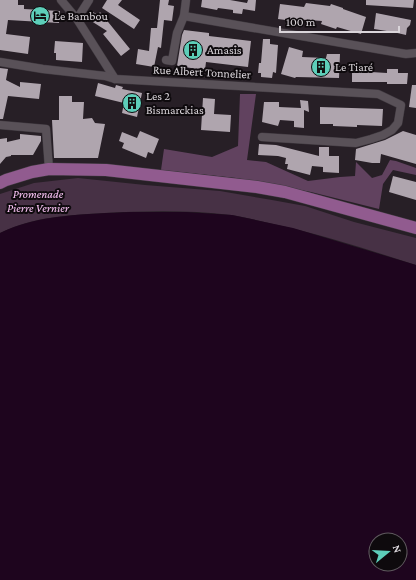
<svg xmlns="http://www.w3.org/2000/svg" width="416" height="580" font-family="'Crimson Pro',serif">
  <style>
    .green { fill: #473145 }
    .forest { fill: #61425f }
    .water { fill: #1e051e; fill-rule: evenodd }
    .building { fill: #afa5ae }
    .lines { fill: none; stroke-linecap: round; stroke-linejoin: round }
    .minor-casing { stroke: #403a40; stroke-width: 9 }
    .primary-casing { stroke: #403a40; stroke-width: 13 }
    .minor { stroke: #595158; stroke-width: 8 }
    .primary { stroke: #915b8f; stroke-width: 12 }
    .labels { text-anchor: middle; stroke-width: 4; stroke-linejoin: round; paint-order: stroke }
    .poi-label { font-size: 12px; fill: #dad5da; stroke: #0e0a0d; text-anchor: start }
    .street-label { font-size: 12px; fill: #dad5da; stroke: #0e0a0d }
    .park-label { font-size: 12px; font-style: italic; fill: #fcc5f7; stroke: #0e0a0d }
  </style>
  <rect width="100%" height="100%" fill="#271f26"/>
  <!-- green -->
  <path class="green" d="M78,178L145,185L220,191L272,200L305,206L354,222L416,238V265C369,250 321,234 273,224C259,221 245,217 231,215C189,210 146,211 104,213C70,215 31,217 0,233V194L34,183Z"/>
  <!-- forest -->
  <polygon class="forest" points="240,94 256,94 247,160 266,162 308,181 340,177 355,176 356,162 372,178 382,175 390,160 396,161 416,168 416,175 393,170 383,184 379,209 311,192 236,178 161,170 164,149 212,157 238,146"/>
  <!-- water -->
  <path class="water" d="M131,212H186L232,215L293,228L416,265V580H0V233C38,214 89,214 131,212ZM376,540H400V564H376Z"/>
  <!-- building -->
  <g class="building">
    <polygon points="0,0 18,0 18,5 24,5 24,9 60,11 59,23 8,20 6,34 30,37 28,54 0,50"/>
    <polygon points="107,0 122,0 118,5 140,20 134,29 102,8"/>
    <polygon points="160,0 169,0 168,5 174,6 172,21 164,20 161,48 158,47 154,67 136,64 138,49 149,51 151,28 157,28"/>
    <polygon points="202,0 230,0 247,3 248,0 256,0 255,11 243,9 242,14 233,13 233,10 218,8 217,10 201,7"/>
    <polygon points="366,0 414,0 413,8 366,5"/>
    <polygon points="306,3 330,6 331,4 343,8 343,9 366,17 361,34 337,27 336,29 321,24 322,21 293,19 293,21 278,19 280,4 304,7"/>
    <polygon points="93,12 98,15 100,12 130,49 121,56 103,34 107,31 88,19"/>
    <polygon points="376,13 411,20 410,25 407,28 406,35 393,32 374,29"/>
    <polygon points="184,30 209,33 209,36 251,41 248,67 206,62 205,70 177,66 182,35"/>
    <polygon points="263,39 270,39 270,44 278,45 276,73 273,72 272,78 261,77 261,73 258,73 259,63 261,63"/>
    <polygon points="55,41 83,43 82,62 56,60 56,53 54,53"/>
    <polygon points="289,47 303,51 302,57 326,58 327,54 340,54 339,78 296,77 295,78 281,74"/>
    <polygon points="352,67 371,67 371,72 387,73 387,69 398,69 398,73 408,73 407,84 387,84 387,82 352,82"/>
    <polygon points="0,68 8,69 6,80 20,87 20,82 41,84 39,99 8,96 3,119 0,119"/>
    <polygon points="98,83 115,88 116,85 123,87 122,89 142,93 137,117 122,113 124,103 95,96"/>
    <polygon points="412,85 416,85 416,108 409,107"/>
    <polygon points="59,96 72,96 72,102 84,102 83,119 92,118 95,123 105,124 98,158 54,158 52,120 59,120"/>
    <polygon points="203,98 215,99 214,114 231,115 230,132 201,130"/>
    <polygon points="300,100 308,101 309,112 304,110 304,128 294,127 294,121 280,120 278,126 262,122 264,102 279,102 279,107 301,108"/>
    <polygon points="320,107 383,109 382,126 357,125 357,127 333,126 333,124 320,124"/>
    <polygon points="140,131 159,139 153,154 148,152 146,158 122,148 124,143 119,141 122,132 137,138"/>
    <polygon points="403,131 416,135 416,164 381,154 380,163 372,163 355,160 356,149 385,140"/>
    <polygon points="20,134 41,136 41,141 33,155 11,155 11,156 6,157 0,164 0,139 7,138 7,142 20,139"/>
    <polygon points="259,144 276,145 319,156 319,147 329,147 329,156 339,156 339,173 323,172 323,167 312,166 310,175 287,169 288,164 285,164 286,158 278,156 258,155"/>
    <polygon points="393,176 416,182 416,200 389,192"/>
  </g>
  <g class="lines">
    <!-- minor casing -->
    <g class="minor-casing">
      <g id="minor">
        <polyline points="61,0 77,19 115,79"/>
        <polyline points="184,16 406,54 416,53"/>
        <polyline points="77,19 89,0"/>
        <polyline points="166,60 172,61 177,33 184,16 186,0"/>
        <polyline points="0,62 43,69 105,76 115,79 378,94 401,105 398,123 392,130 383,135 371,139 356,143 262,137"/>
        <polyline points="0,125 46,129 49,169"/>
      </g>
    </g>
    <!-- primary casing -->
    <g class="primary-casing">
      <polyline id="primary" points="0,183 6,180 32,172 49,169 106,170 257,187 285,192 416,228"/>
    </g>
    <!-- minor -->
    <use href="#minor" class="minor"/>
    <!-- primary -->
    <use href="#primary" class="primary"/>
  </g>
  <!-- icons -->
  <defs>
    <g id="hotel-disc" transform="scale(1)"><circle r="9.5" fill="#5dceb9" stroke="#0e0a0d"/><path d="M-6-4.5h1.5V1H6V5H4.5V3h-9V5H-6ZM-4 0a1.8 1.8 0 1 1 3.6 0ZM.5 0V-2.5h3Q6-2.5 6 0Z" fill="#111"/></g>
    <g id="building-disc" transform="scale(1)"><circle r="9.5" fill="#5dceb9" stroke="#0e0a0d"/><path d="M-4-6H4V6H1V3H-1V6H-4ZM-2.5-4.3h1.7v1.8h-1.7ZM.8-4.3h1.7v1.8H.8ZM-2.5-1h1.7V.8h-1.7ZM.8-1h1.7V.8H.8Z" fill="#111"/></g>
  </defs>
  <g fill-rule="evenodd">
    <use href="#hotel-disc" x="40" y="16"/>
    <use href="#building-disc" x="193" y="50"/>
    <use href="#building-disc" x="321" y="67"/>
    <use href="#building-disc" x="132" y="103"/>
  </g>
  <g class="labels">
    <!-- poi labels -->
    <g class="poi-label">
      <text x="54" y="20">Le Bambou</text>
      <text x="207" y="54">Amasis</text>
      <text x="335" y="71">Le Tiaré</text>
      <text x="146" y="100">Les 2<tspan x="146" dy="14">Bismarckias</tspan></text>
    </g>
    <!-- street labels -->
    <g class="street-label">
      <text transform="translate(202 72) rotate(3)" y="4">Rue Albert Tonnelier</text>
    </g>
    <!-- park labels -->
    <g class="park-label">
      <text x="38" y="198">Promenade<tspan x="38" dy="14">Pierre Vernier</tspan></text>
    </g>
  </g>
  <!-- north arrow -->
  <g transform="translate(388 552) rotate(72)"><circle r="19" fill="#0e0a0d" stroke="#605b5f"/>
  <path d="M0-3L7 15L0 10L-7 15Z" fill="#5dceb9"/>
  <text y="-6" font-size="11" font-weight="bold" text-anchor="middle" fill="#dad5da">N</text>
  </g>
  <!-- scale -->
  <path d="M280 26v6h119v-6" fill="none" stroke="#dad5da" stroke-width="2"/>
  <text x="286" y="26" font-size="12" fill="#dad5da" stroke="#0e0a0d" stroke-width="3" paint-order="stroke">100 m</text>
</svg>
